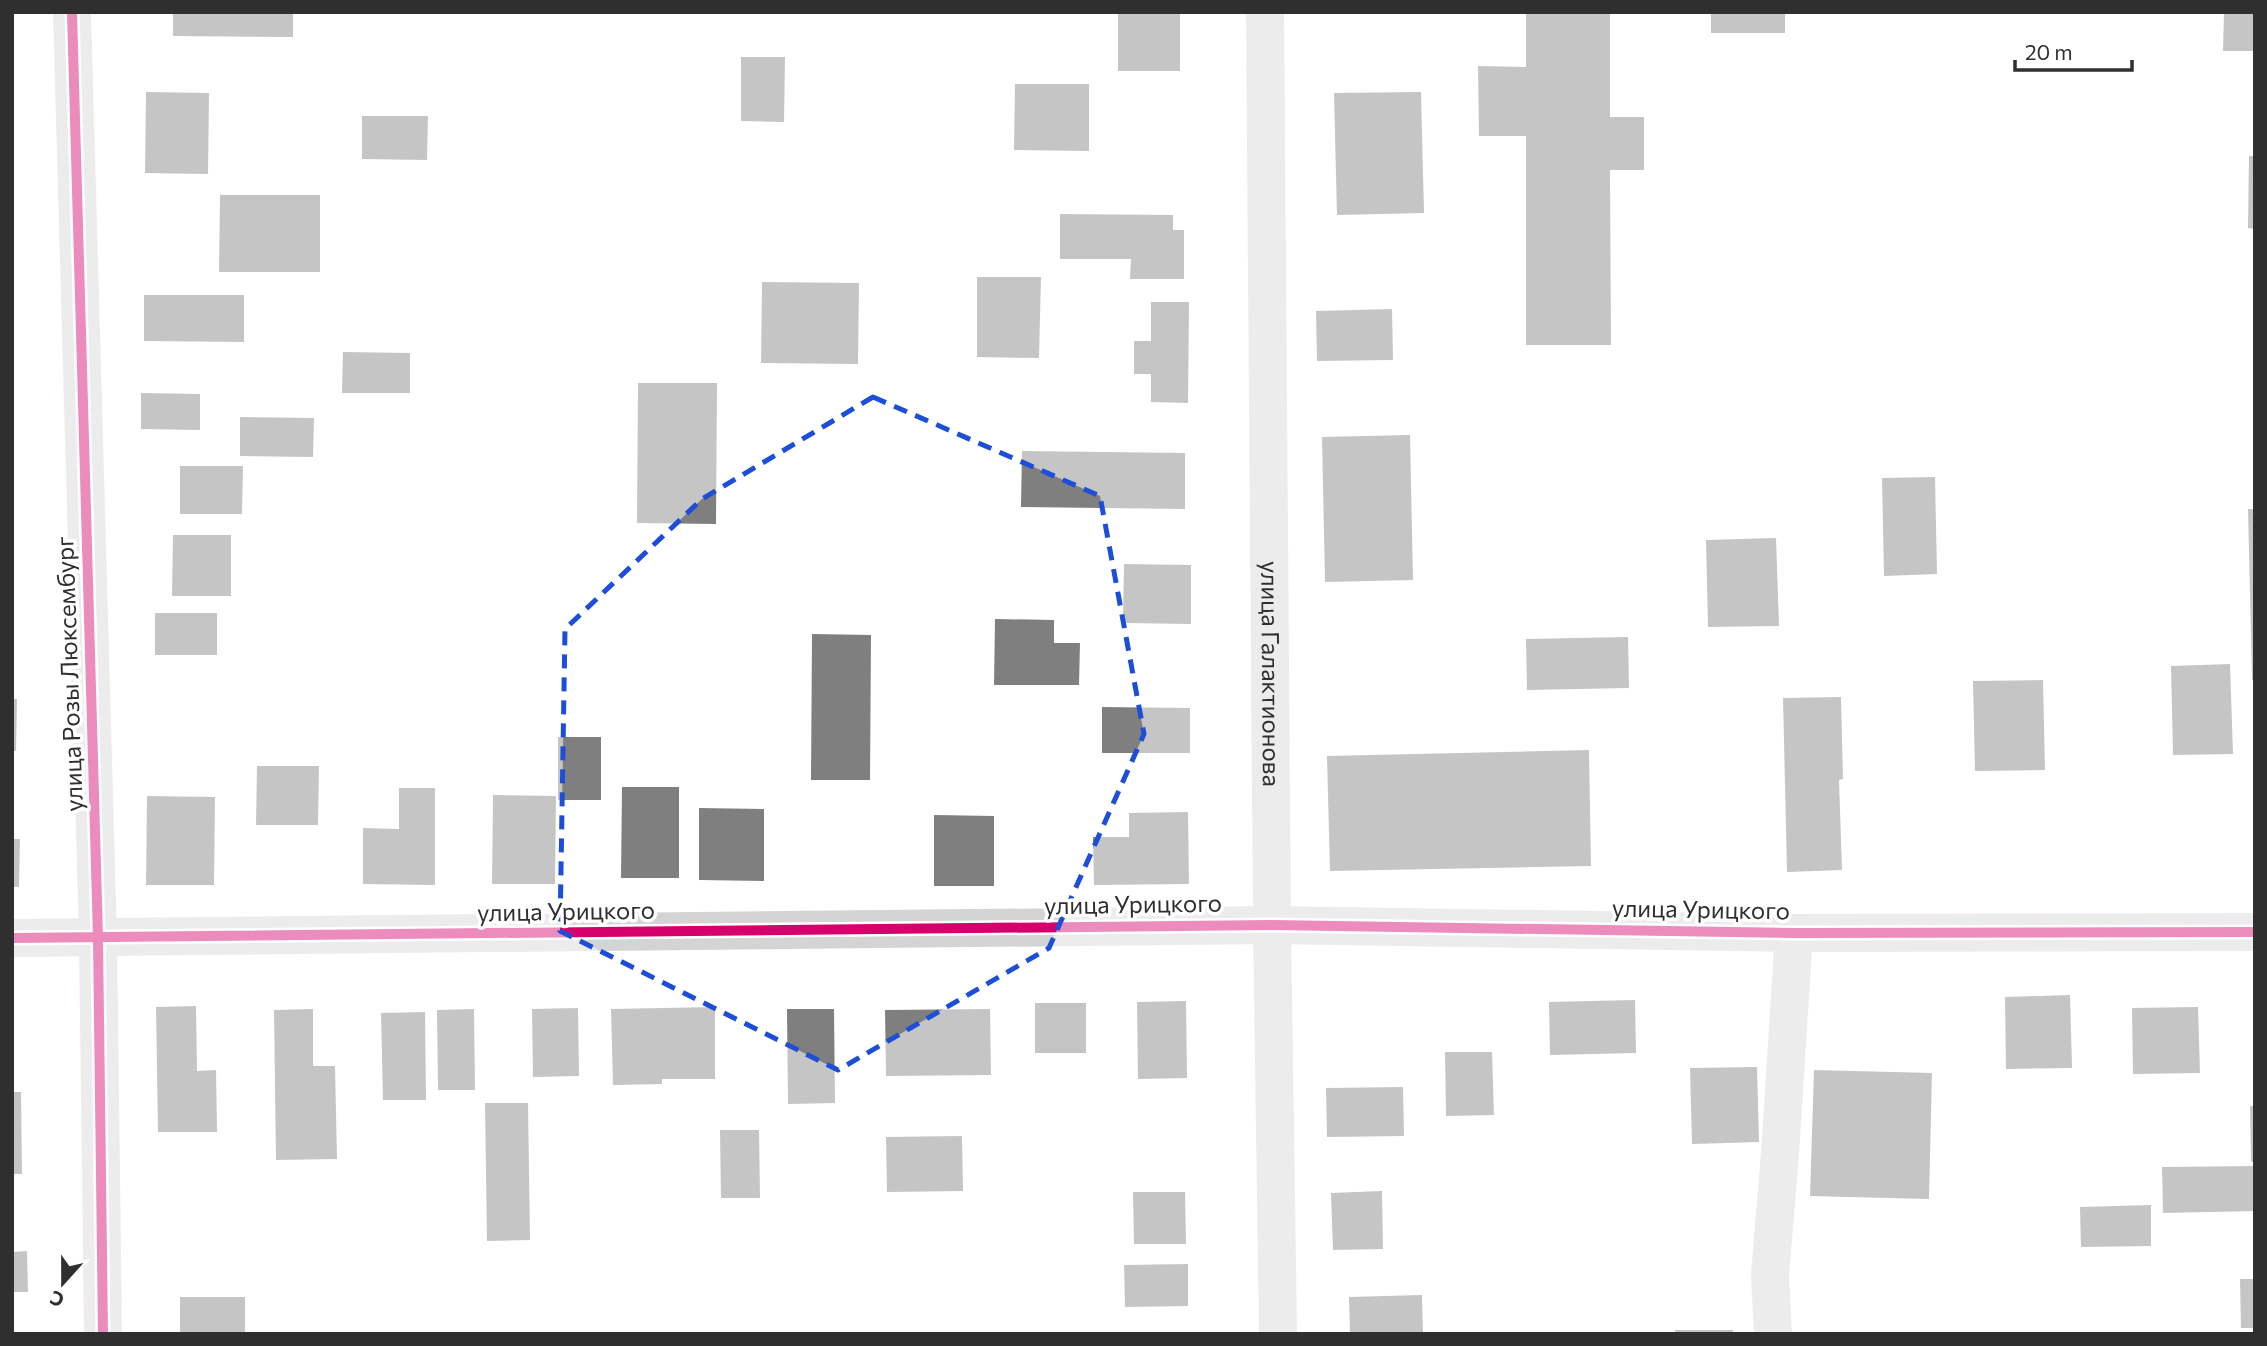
<svg xmlns="http://www.w3.org/2000/svg" width="2267" height="1346" font-family="Commissioner,sans-serif">
  <style>
    .building { fill: #7f7f7f }
    .lines { fill: none; stroke-linecap: round; stroke-linejoin: round }
    .minor { stroke: #d4d4d4; stroke-width: 38 }
    .cycleway-casing { stroke: #fff; stroke-width: 15 }
    .cycleway { stroke: #d6006c; stroke-width: 10 }
    .marked { fill: none; stroke: #1d4ed8; stroke-width: 5; stroke-dasharray: 14 9; stroke-linejoin: round }
    .labels { text-anchor: middle; stroke-width: 7; stroke-linejoin: round; paint-order: stroke }
    .street-label { font-size: 24px; fill: #2f2f2f; stroke: #fff }
  </style>
  <rect width="100%" height="100%" fill="#fff"/>
  <!-- building -->
  <g class="building">
    <polygon points="173,12 293,12 293,37 173,36"/>
    <polygon points="1526,12 1610,12 1610,117 1644,117 1644,170 1610,170 1611,345 1526,345 1526,136 1479,136 1478,66 1526,67"/>
    <rect x="1711" y="12" width="74" height="21"/>
    <polygon points="2224,12 2255,12 2255,51 2223,51"/>
    <rect x="1118" y="13" width="62" height="58"/>
    <polygon points="741,57 785,57 784,122 741,121"/>
    <polygon points="1015,84 1089,84 1089,151 1014,150"/>
    <polygon points="146,92 209,93 208,174 145,173"/>
    <polygon points="1421,92 1424,213 1337,215 1334,93"/>
    <polygon points="362,116 428,116 427,160 362,159"/>
    <polygon points="2249,156 2255,156 2255,229 2248,228"/>
    <polygon points="220,195 320,195 320,272 219,272"/>
    <polygon points="1060,214 1173,215 1173,230 1184,230 1184,279 1130,279 1131,259 1060,259"/>
    <polygon points="977,277 1041,277 1039,358 977,357"/>
    <polygon points="762,282 859,283 858,364 761,363"/>
    <polygon points="144,295 244,295 244,342 144,341"/>
    <polygon points="1151,302 1189,302 1188,403 1151,402 1151,374 1134,374 1134,341 1151,341"/>
    <polygon points="1392,309 1393,360 1317,361 1316,311"/>
    <polygon points="343,352 410,353 410,393 342,393"/>
    <polygon points="638,383 717,383 716,524 637,523"/>
    <polygon points="141,393 200,394 200,430 141,429"/>
    <polygon points="240,417 314,418 313,457 240,456"/>
    <polygon points="1410,435 1413,580 1325,582 1322,437"/>
    <polygon points="1022,451 1185,453 1185,509 1021,507"/>
    <polygon points="180,466 243,466 242,514 180,514"/>
    <polygon points="1935,477 1937,574 1884,576 1882,478"/>
    <polygon points="2248,509 2255,509 2255,680 2252,680"/>
    <polygon points="173,535 231,535 231,596 172,596"/>
    <polygon points="1776,538 1779,626 1708,627 1706,540"/>
    <polygon points="1124,564 1191,565 1191,624 1123,623"/>
    <rect x="155" y="613" width="62" height="42"/>
    <polygon points="995,619 1054,620 1054,643 1080,643 1079,685 994,685"/>
    <polygon points="812,634 871,635 870,780 811,780"/>
    <polygon points="1628,637 1629,688 1527,690 1526,639"/>
    <polygon points="2230,664 2233,754 2173,755 2171,666"/>
    <polygon points="2043,680 2045,770 1975,771 1973,681"/>
    <polygon points="1841,697 1843,779 1839,780 1842,870 1787,872 1783,698"/>
    <polygon points="12,699 17,699 16,751 12,751"/>
    <polygon points="1102,707 1190,708 1190,753 1102,753"/>
    <rect x="558" y="737" width="43" height="63"/>
    <polygon points="1589,750 1591,866 1330,871 1327,756"/>
    <polygon points="257,766 319,766 318,825 256,825"/>
    <polygon points="622,787 679,787 679,878 621,878"/>
    <polygon points="399,788 435,788 435,885 363,884 363,828 399,829"/>
    <polygon points="493,795 556,796 555,884 492,884"/>
    <polygon points="147,796 215,797 214,885 146,885"/>
    <polygon points="699,808 764,809 764,881 699,880"/>
    <polygon points="1188,812 1189,884 1094,885 1093,837 1129,837 1129,813"/>
    <polygon points="934,815 994,816 994,886 934,886"/>
    <polygon points="12,839 20,839 19,887 12,887"/>
    <polygon points="2070,995 2072,1068 2006,1069 2005,997"/>
    <polygon points="1635,1000 1636,1053 1550,1055 1549,1002"/>
    <polygon points="1186,1001 1187,1078 1138,1079 1137,1002"/>
    <rect x="1035" y="1003" width="51" height="50"/>
    <polygon points="196,1006 197,1071 216,1070 217,1132 158,1132 156,1007"/>
    <polygon points="715,1007 715,1079 662,1079 662,1084 613,1085 611,1009"/>
    <polygon points="2198,1007 2200,1073 2133,1074 2132,1008"/>
    <polygon points="578,1008 579,1076 533,1077 532,1009"/>
    <polygon points="313,1009 313,1066 335,1066 337,1159 276,1160 274,1010"/>
    <polygon points="474,1009 475,1090 438,1090 437,1010"/>
    <polygon points="787,1009 834,1009 835,1103 788,1104"/>
    <polygon points="990,1009 991,1075 886,1076 885,1010"/>
    <polygon points="425,1012 426,1100 383,1100 381,1013"/>
    <polygon points="1445,1052 1492,1052 1494,1115 1446,1116"/>
    <polygon points="1757,1067 1759,1142 1692,1144 1690,1068"/>
    <polygon points="1814,1070 1932,1073 1929,1199 1810,1196"/>
    <polygon points="1403,1087 1404,1136 1327,1137 1326,1088"/>
    <polygon points="12,1092 21,1092 22,1174 12,1174"/>
    <polygon points="485,1103 528,1103 530,1240 487,1241"/>
    <polygon points="2250,1106 2255,1106 2255,1162 2251,1162"/>
    <polygon points="720,1130 759,1130 760,1198 721,1198"/>
    <polygon points="962,1136 963,1191 887,1192 886,1137"/>
    <polygon points="2255,1166 2255,1211 2163,1213 2162,1167"/>
    <polygon points="1382,1191 1383,1249 1333,1250 1331,1193"/>
    <polygon points="1133,1192 1185,1192 1186,1244 1134,1244"/>
    <polygon points="2151,1205 2151,1246 2081,1247 2080,1207"/>
    <polygon points="27,1251 28,1292 12,1292 12,1252"/>
    <polygon points="1188,1264 1188,1306 1125,1307 1124,1265"/>
    <polygon points="2240,1279 2255,1279 2255,1328 2241,1328"/>
    <polygon points="1422,1295 1423,1334 1350,1334 1349,1297"/>
    <rect x="180" y="1297" width="65" height="37"/>
    <rect x="1675" y="1330" width="58" height="4"/>
  </g>
  <g class="lines">
    <!-- minor -->
    <g class="minor">
      <polyline points="72,12 98,938 103,1334"/>
      <path id="s1" d="M1265,12L1272,925L1278,1334"/>
      <polyline points="12,938 1272,925 1794,933 2255,932"/>
      <polyline points="1773,1334 1770,1275 1780,1154 1794,933"/>
    </g>
    <!-- cycleway casing -->
    <g class="cycleway-casing">
      <g id="cycleway">
        <polyline points="72,12 98,938 103,1334"/>
        <polyline points="12,938 1272,925 1794,933 2255,932"/>
      </g>
    </g>
    <!-- cycleway -->
    <use href="#cycleway" class="cycleway"/>
  </g>
  <!-- marked area -->
  <path d="M0 0H2267V1346H0ZM873,397L1100,496L1144,734L1049,948L838,1070L560,931L565,629L702,499Z" fill="#fff" fill-opacity=".55" fill-rule="evenodd"/>
  <path class="marked" d="M873,397L1100,496L1144,734L1049,948L838,1070L560,931L565,629L702,499Z"/>
  <g class="labels">
    <!-- street labels -->
    <g class="street-label">
      <text dy="8" stroke="none"><textPath href="#s1" startOffset="662">улица Галактионова</textPath></text>
      <text transform="translate(70 674) rotate(-92)" y="8">улица Розы Люксембург</text>
      <text transform="translate(1133 905) rotate(-1)" y="8">улица Урицкого</text>
      <text transform="translate(1701 910) rotate(1)" y="8">улица Урицкого</text>
      <text transform="translate(566 912) rotate(-1)" y="8">улица Урицкого</text>
    </g>
  </g>
  <!-- border -->
  <rect width="2267" height="1346" fill="none" stroke="#2f2f2f" stroke-width="28"/>
  <!-- north arrow -->
  <g transform="translate(63 1283) rotate(201)" stroke="#ffffff" stroke-width="5" paint-order="stroke">
  <path d="M0-5L12 26L0 18L-12 26Z" fill="#2f2f2f"/>
  <text y="-10" font-size="19" font-weight="bold" text-anchor="middle" fill="#2f2f2f">С</text>
  </g>
  <!-- scale -->
  <path d="M2015 60v10h117v-10" fill="none" stroke="#2f2f2f" stroke-width="3.5"/>
  <text x="2025" y="60" font-size="21" fill="#2f2f2f" stroke="#ffffff" stroke-width="5" paint-order="stroke">20 m</text>
</svg>
